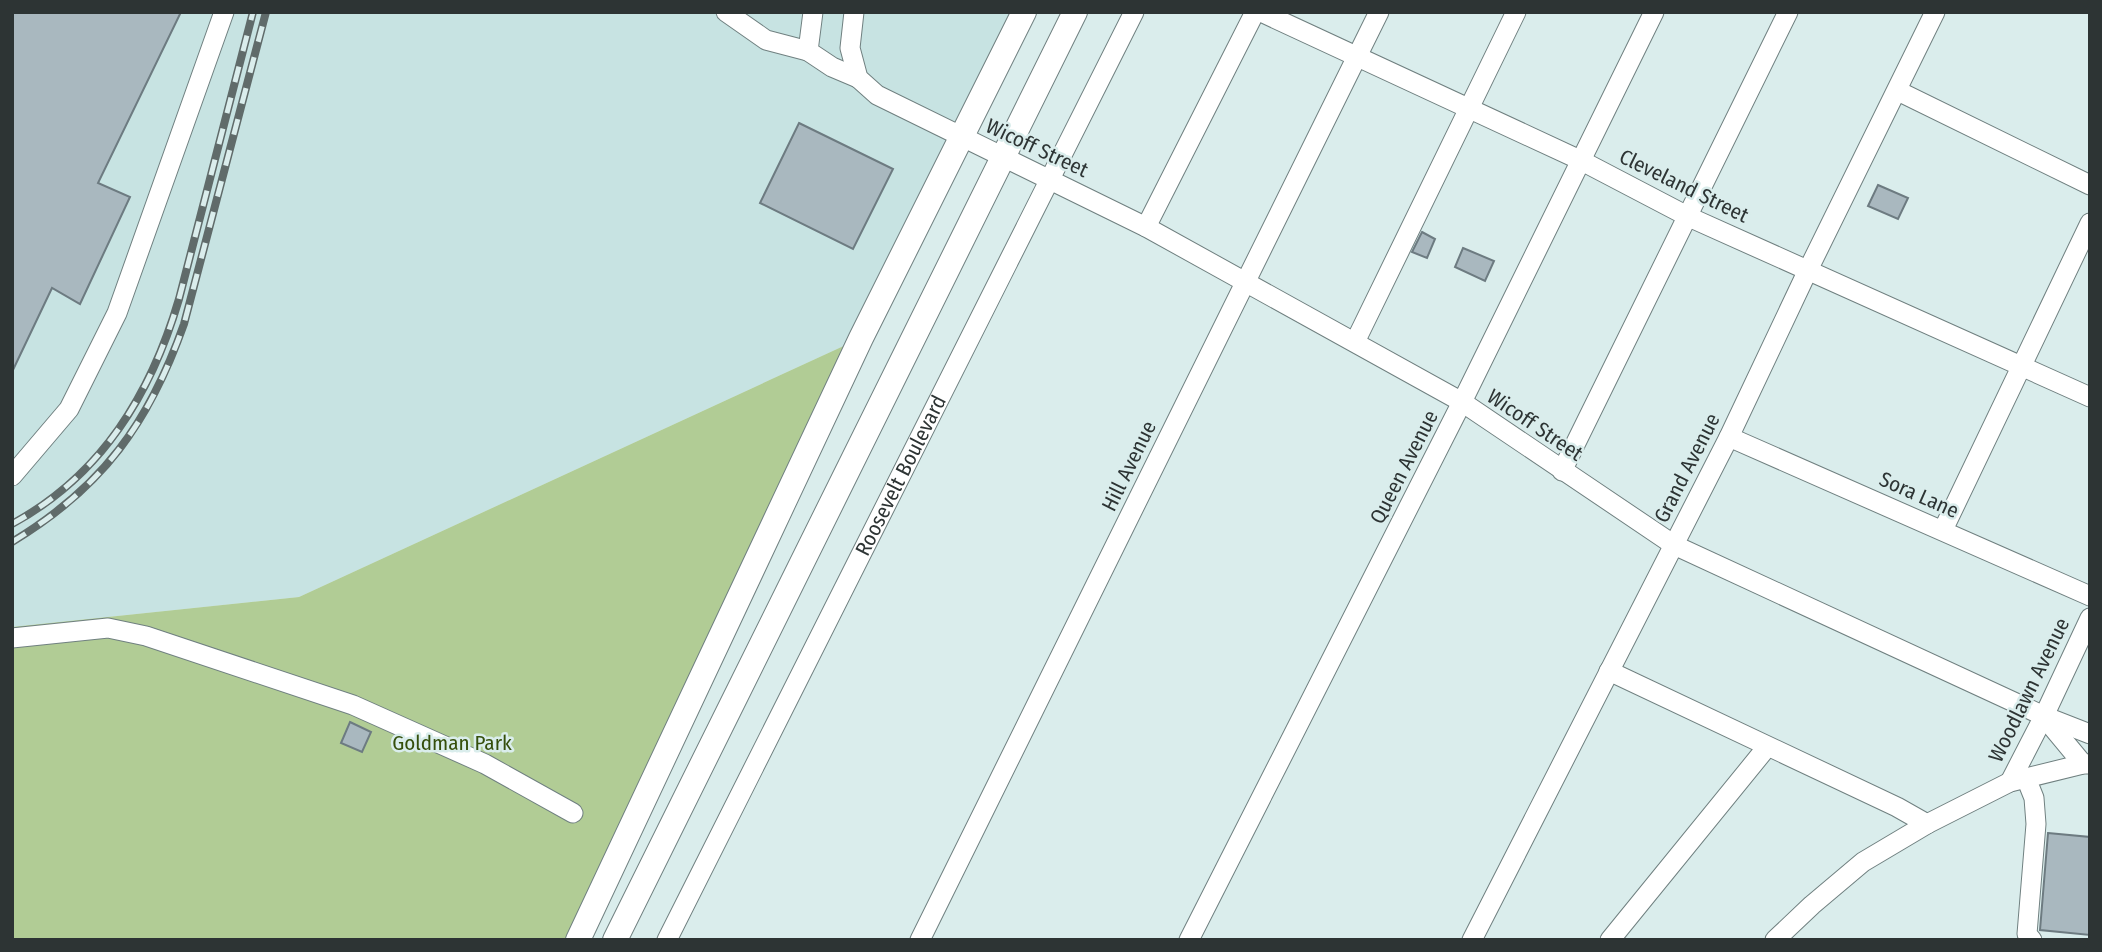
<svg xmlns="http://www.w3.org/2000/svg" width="2102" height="952" font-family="'Fira Sans Condensed',sans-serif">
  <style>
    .built { fill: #c7e3e2 }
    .green { fill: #b1cc95 }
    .building { fill: #a9b8bf; stroke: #6d7b81; stroke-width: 2 }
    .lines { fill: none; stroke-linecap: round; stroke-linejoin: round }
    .minor-casing { stroke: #708080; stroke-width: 21 }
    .major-casing { stroke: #708080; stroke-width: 26 }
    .minor { stroke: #fff; stroke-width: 19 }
    .major { stroke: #fff; stroke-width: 24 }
    .rail-casing { stroke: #606b6a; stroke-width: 8 }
    .rail { stroke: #daedec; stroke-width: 5; stroke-dasharray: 16; stroke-linecap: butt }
    .labels { text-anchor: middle; stroke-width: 5; stroke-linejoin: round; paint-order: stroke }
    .street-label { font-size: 21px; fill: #2d3434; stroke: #daedec }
    .park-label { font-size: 21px; fill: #354f0b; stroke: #daedec }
  </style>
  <rect width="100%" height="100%" fill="#daedec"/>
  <!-- built -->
  <polygon class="built" points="12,12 1024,12 861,338 299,597 12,627"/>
  <!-- green -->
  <polygon class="green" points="861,338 578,940 12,940 12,627 299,597"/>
  <!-- building -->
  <g class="building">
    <polygon points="12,12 181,12 98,183 130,197 80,304 52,288 12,372"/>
    <polygon points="799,123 893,169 853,249 760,203"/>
    <polygon points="1878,185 1908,198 1898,219 1868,206"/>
    <polygon points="1422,232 1435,239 1427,258 1412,252"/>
    <polygon points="1463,248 1494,261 1485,281 1455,267"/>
    <polygon points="350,722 371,732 362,752 341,743"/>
    <polygon points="2048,833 2090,837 2090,935 2040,930"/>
  </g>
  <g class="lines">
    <!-- minor casing -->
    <g class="minor-casing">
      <g id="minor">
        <polyline points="726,12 766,40 808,51"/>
        <polyline points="813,12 808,51 832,67 858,78"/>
        <polyline points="854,12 850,48 858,78 877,95 1146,227 1462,402 1674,545 2044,716 2090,734"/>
        <polyline points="1261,12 1580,160 1689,217 2090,397"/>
        <polyline points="1898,91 2090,185"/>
        <polyline points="1146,227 1255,12"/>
        <polyline points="1355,342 1516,12"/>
        <polyline points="1729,437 2090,596"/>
        <polyline points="1562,471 1788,12"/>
        <polyline points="12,476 69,409 117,313 224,12"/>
        <polyline points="1943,530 2090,223"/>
        <polyline points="12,638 108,628 146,636 353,705 485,764 573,813"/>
        <polyline points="1609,671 1897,807 1927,824"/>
        <polyline points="2044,717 2083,764"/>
        <polyline points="2026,778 2034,798 2036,824 2027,934 2032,940"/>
        <polyline points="2010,782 2044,716 2090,618"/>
        <path id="s1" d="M667,940L1134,12"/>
        <polyline points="920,940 1379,12"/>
        <polyline points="1189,940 1462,402 1654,12"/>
        <polyline points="1472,940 1729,437 1808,270 1935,12"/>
        <polyline points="1610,940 1767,747"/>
        <polyline points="1775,940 1812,905 1863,862 1927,824 2010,782 2083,764 2090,764"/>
      </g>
    </g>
    <!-- major casing -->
    <g class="major-casing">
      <g id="major">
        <polyline points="578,940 861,338 1024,12"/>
        <polyline points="615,940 1075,12"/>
      </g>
    </g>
    <!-- minor -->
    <use href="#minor" class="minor"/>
    <!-- major -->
    <use href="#major" class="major"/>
    <!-- rail casing -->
    <g class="rail-casing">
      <g id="rail">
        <path d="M12,524C102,475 151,394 179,299L253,12"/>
        <path d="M12,542C103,487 149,423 184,324L266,12"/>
      </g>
    </g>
    <!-- rail -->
    <use href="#rail" class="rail"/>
  </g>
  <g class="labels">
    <!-- street labels -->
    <g class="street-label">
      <text transform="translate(1037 148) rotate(25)" y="7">Wicoff Street</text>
      <text transform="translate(1684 186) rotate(26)" y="7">Cleveland Street</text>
      <text transform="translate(1535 425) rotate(34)" y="7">Wicoff Street</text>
      <text transform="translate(1129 466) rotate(-64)" y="7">Hill Avenue</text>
      <text transform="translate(1404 467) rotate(-63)" y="7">Queen Avenue</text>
      <text transform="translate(1687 468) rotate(-63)" y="7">Grand Avenue</text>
      <text dy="7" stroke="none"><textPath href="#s1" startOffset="520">Roosevelt Boulevard</textPath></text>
      <text transform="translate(1919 495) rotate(24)" y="7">Sora Lane</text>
      <text transform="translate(2029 690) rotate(-64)" y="7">Woodlawn Avenue</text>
    </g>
    <!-- park labels -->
    <g class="park-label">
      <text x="452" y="750">Goldman Park</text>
    </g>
  </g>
  <!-- border -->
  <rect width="2102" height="952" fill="none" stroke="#2d3434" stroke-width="28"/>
</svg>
